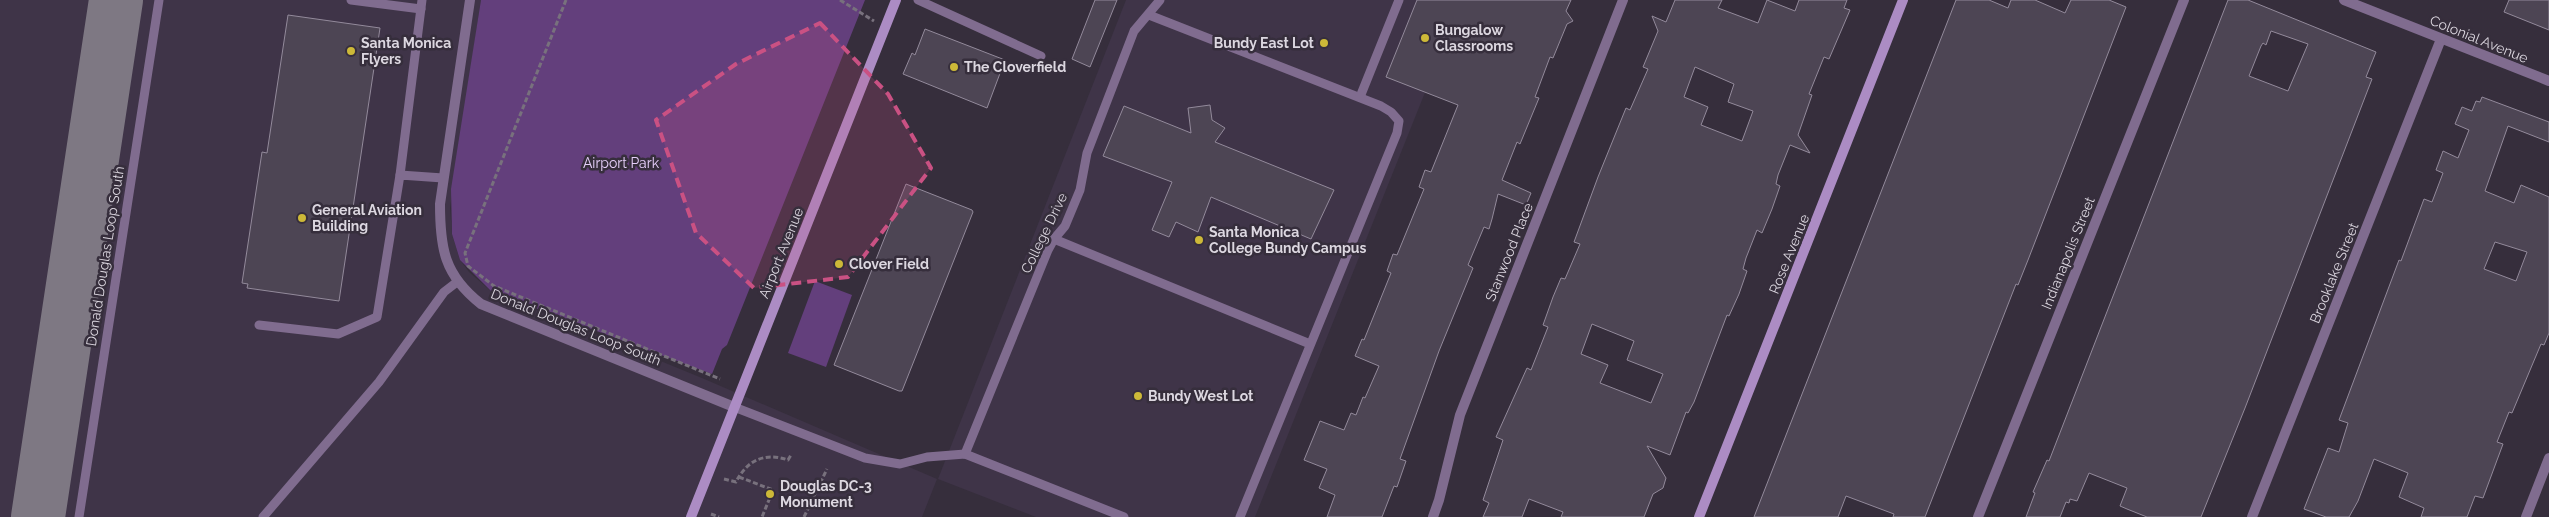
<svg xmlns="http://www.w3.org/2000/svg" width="2549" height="517" font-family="Raleway,sans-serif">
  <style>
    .built { fill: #3f3448 }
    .green { fill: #633f7c }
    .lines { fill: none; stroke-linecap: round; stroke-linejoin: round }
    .taxiway { stroke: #7e7883; stroke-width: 54 }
    .building { fill: #4d4554; stroke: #938a9b; fill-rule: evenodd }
    .path { stroke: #78717d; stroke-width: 3; stroke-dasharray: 5 2.5; stroke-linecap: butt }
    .lane { stroke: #806c8f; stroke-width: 9 }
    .street { stroke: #806c8f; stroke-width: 10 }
    .secondary { stroke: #ac8cc4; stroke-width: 10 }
    .marked { fill: #ca5183; fill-opacity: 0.2; stroke: #ca5183; stroke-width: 4; stroke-dasharray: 10 6; stroke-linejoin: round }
    .poi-dot { fill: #cdb938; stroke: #362e3c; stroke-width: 2 }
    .labels { text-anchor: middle; stroke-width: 5; stroke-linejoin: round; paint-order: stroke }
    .poi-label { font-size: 14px; font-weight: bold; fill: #dcd7e0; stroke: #362e3c; text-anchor: start }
    .street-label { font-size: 14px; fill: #dcd7e0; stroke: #362e3c }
    .park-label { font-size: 14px; fill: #e6cffa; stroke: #362e3c }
  </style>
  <rect width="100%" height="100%" fill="#362e3c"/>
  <!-- built -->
  <g class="built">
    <polygon points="0,0 481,0 450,208 452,234 460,260 469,272 492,292 702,378 937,479 922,517 0,517"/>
    <polygon points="1126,0 1462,0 1255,517 1036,517 938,479"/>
  </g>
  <!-- green -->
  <g class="green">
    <polygon points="481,0 865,0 727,345 722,349 712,374 492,292 460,260 452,234 451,189"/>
    <polygon points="815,281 852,295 826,367 788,353"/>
  </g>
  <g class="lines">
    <!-- taxiway -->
    <polyline class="taxiway" points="38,517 116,0"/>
  </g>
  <!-- building -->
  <g class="building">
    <polygon points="1095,0 1117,0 1090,67 1072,59"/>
    <polygon points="1417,0 1571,0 1566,11 1573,21 1567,24 1553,58 1550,57 1535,97 1539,98 1520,144 1517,142 1502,180 1531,193 1526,205 1498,194 1492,219 1489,229 1484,227 1468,265 1473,268 1439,351 1400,459 1406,461 1397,487 1394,486 1382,517 1327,517 1335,495 1319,488 1327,469 1304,460 1320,421 1344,430 1351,413 1356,415 1363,397 1365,398 1379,366 1355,356 1362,339 1364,340 1391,273 1387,271 1393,254 1397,255 1424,189 1419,187 1425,170 1431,172 1458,105 1386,77"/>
    <path d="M1675,0H1722L1718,8L1758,23L1767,0L1795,11L1799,0H1847L1844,8L1850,10L1829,59L1824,57L1809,94L1812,95L1798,135L1810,153L1790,145L1778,175L1776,184L1780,186L1772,209L1762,233L1757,230L1746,258L1743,269L1747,271L1739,294L1729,316L1727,315L1694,402L1688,413L1686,412L1670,455L1647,446L1666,478L1663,488L1653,494L1644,517H1561L1563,512L1529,499L1522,517H1483L1489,503L1483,500L1503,440L1496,437L1527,368L1531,370L1548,327L1543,325L1553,297L1561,278L1565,279L1580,244L1574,242L1598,177L1626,108L1630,110L1648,69L1643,67L1658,31L1652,16L1666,22ZM1695,67L1734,84L1728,102L1753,111L1742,141L1701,125L1708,107L1684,97ZM1592,324L1634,341L1627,360L1663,374L1651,403L1600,383L1608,365L1581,354Z"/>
    <polygon points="1956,0 1989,0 2008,8 2011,0 2035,0 2065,13 2071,0 2109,0 2126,7 2028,260 2018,285 2016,284 1925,517 1893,517 1894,514 1846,496 1838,517 1754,517"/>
    <path d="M2228,0H2248L2376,52L2366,77L2372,79L2245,408L2201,517H2147L2127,509L2120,506L2127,488L2089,473L2077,501L2070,499L2069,503L2066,502L2060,517H2026L2035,493L2033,492L2047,460L2049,461ZM2271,31L2308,44L2288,91L2249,76L2261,46L2263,43L2266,45Z"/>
    <polygon points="2509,0 2549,0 2549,30 2504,12"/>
    <polygon points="288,15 380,28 339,301 247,288 248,284 242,283 262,152 267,153"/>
    <polygon points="925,29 1005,60 987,108 903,74 912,53 915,55"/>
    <path d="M2482,97L2549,122V142L2508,126L2485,191L2514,203L2521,185L2549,197V333L2544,345L2541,344L2512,413L2509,412L2497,442L2503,444L2483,498L2475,496L2467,517H2421L2424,508L2399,497L2408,473L2374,459L2358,501L2349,517H2326L2304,509L2328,448L2339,452L2348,423L2339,420L2399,260L2401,261L2424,199L2432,202L2443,173L2436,170L2443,151L2458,158L2469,130L2455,124L2462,107L2472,111L2476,101L2480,102ZM2495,242L2527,252L2516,281L2484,269Z"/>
    <polygon points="1210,105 1212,120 1225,128 1215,142 1334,190 1311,239 1211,197 1198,232 1176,222 1169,237 1152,230 1172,182 1103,156 1124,106 1191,133 1188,108"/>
    <polygon points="906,184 972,210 973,212 902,391 899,391 834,365"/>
  </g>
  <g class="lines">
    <!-- path -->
    <g class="path">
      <polyline points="566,0 465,253 468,266 494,286 720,379"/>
      <polyline points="840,0 874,21"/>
      <polyline points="739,477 773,490 762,517"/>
      <path d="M724,479L736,482C747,460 765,452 788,460L791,455"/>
      <polyline points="711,514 719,517"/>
      <polyline points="804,517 827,469"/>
    </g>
    <!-- lane -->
    <g class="lane">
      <polyline points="351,0 421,9"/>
      <polyline points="918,0 1041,56"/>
      <polyline points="1149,15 1381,106 1391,112 1399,121 1397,133 1240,517"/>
      <polyline points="1360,97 1399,0"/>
      <polyline points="400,175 422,0"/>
      <polyline points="1054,239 1310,344"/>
      <polyline points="259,325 338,334 377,317 400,175 443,178"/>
      <polyline points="734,407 865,458 900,464 927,457 965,454 1124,517"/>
      <polyline points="965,454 1048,250 1054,239 1065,226 1080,190 1087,153 1134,31 1160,0"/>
      <polyline points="79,517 159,0"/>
      <polyline points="263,517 379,382 444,292 457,282"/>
    </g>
    <!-- street -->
    <g class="street">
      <path d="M470,0L440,204C440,248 444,275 481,304L734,407"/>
      <polyline points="2344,0 2549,81"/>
      <polyline points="1433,517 1439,500 1460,415 1623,0"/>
      <polyline points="1978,517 2184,0"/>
      <polyline points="2252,517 2441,39"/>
      <polyline points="2526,517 2549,458"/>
    </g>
    <!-- secondary -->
    <g class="secondary">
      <polyline points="691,517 896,0"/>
      <polyline points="1699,517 1903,0"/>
    </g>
  </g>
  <!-- marked area -->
  <path class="marked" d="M820,23L888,94L931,168L848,277L754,288L696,233L656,120L736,64Z"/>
  <!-- markers -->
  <g class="poi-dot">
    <circle cx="1425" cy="38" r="5"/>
    <circle cx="1324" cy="43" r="5"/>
    <circle cx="351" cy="51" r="5"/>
    <circle cx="954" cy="67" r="5"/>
    <circle cx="302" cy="218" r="5"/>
    <circle cx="1199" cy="240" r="5"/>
    <circle cx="839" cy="264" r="5"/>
    <circle cx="1138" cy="396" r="5"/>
    <circle cx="770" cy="494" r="5"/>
  </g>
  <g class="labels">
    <!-- poi labels -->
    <g class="poi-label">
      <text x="1435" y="35">Bungalow<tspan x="1435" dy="16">Classrooms</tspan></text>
      <text x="361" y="48">Santa Monica<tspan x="361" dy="16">Flyers</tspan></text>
      <text x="1314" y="48" text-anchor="end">Bundy East Lot</text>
      <text x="964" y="72">The Cloverfield</text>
      <text x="312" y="215">General Aviation<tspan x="312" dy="16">Building</tspan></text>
      <text x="1209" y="237">Santa Monica<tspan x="1209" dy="16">College Bundy Campus</tspan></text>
      <text x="849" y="269">Clover Field</text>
      <text x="1148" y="401">Bundy West Lot</text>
      <text x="780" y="491">Douglas DC-3<tspan x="780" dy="16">Monument</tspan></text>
    </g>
    <!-- street labels -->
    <g class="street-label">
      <text transform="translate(2479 39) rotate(22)" y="5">Colonial Avenue</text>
      <text transform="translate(1044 233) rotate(-64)" y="5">College Drive</text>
      <text transform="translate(1509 252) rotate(-68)" y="5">Stanwood Place</text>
      <text transform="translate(781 253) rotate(-68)" y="5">Airport Avenue</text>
      <text transform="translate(2068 253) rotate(-68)" y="5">Indianapolis Street</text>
      <text transform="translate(1789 254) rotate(-68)" y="5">Rose Avenue</text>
      <text transform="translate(105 256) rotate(-81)" y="5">Donald Douglas Loop South</text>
      <text transform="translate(2334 273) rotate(-68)" y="5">Brooklake Street</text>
      <text transform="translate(576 327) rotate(22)" y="5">Donald Douglas Loop South</text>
    </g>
    <!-- park labels -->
    <g class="park-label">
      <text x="621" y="168">Airport Park</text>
    </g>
  </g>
</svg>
